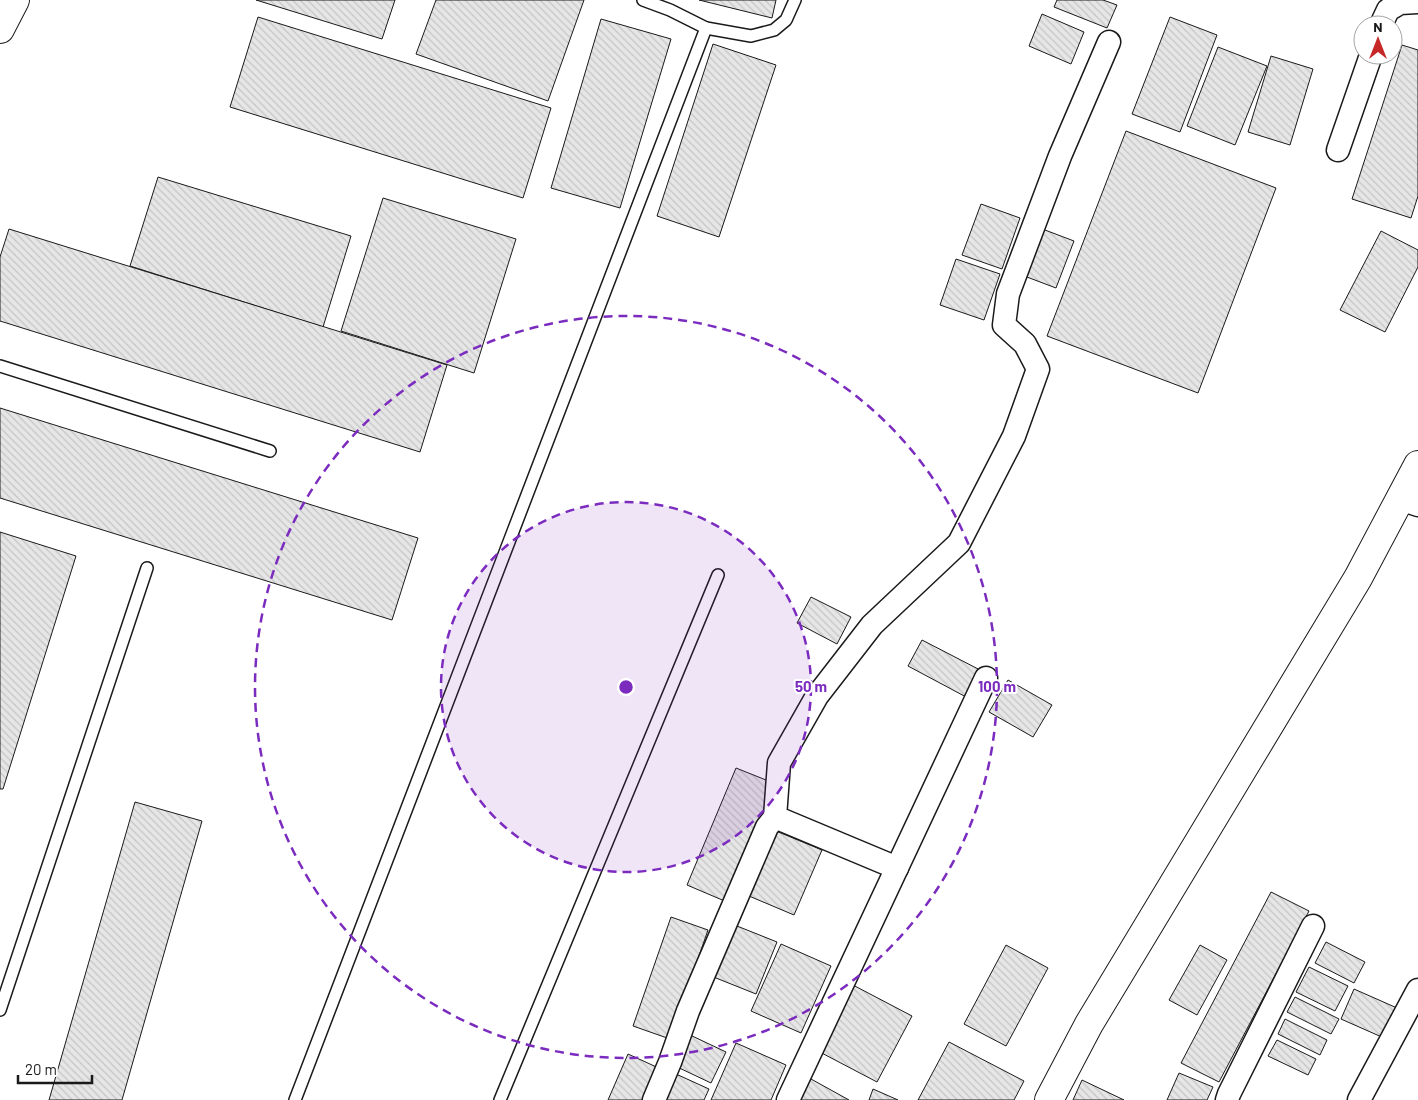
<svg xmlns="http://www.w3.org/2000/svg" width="1418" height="1100" font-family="Barlow,sans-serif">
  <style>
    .building { fill: url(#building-back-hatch); stroke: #1a1a1a }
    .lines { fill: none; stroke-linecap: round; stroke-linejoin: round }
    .service-casing { stroke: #1a1a1a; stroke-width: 14 }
    .minor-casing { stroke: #1a1a1a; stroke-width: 25 }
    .tertiary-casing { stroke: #1a1a1a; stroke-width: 30 }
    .service { stroke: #fff; stroke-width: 11 }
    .minor { stroke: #fff; stroke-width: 22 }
    .tertiary { stroke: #fff; stroke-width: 28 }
    .ring { fill: none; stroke: #7b2cbf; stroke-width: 2.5; stroke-dasharray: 9 6 }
    .centre { fill: #7b2cbf; stroke: #fff; stroke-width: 2.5 }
    .ring-label { font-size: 15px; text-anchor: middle; font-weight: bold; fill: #7b2cbf; stroke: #fff; stroke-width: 4; stroke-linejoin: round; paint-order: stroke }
  </style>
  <defs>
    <pattern id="building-back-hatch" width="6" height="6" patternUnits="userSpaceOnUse" patternTransform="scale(1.25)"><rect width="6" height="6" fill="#e6e6e6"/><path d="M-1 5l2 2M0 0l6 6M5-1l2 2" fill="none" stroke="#c5c5c5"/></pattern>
  </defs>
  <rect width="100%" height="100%" fill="#fff"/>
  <!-- building -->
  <g class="building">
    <polygon points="256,0 395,0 382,39"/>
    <polygon points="436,0 584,0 548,101 416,54"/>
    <polygon points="699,0 776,0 772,18"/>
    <polygon points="1057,0 1103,0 1117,5 1107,28 1054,7"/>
    <polygon points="1042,14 1084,32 1071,64 1029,46"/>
    <polygon points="258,17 551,108 523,198 230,107"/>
    <polygon points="1170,17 1217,35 1180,132 1132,114"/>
    <polygon points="601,19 671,39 620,208 551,188"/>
    <polygon points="713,44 776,65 719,237 657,216"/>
    <polygon points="1402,45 1418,50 1418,196 1411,218 1352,199"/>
    <polygon points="1218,47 1267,66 1235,145 1187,126"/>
    <polygon points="1271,56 1313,69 1290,145 1248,132"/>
    <polygon points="1126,131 1276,188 1198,393 1047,336"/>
    <polygon points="158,177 351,236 323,327 130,266"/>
    <polygon points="383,198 516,239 474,373 341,331"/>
    <polygon points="981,204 1020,218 1002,269 962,255"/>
    <polygon points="1037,227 1074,241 1056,288 1019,274"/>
    <polygon points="9,229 447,365 420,452 0,321 0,257"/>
    <polygon points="1381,231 1418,250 1418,267 1385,332 1340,310"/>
    <polygon points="956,259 1000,274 984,320 940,305"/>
    <polygon points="0,408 418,538 392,620 0,498"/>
    <polygon points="0,532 76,556 3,789 0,789"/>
    <polygon points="811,597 851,617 837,644 797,623"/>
    <polygon points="922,640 982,671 968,698 908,666"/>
    <polygon points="1008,680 1052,705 1033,737 989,712"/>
    <polygon points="736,768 776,784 727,902 687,885"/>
    <polygon points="135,802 202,821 122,1100 49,1100"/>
    <polygon points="776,831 822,850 794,915 749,896"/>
    <polygon points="1271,892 1309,911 1219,1082 1181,1063"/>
    <polygon points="671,917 708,930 670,1039 633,1026"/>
    <polygon points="732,924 777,942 756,994 711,976"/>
    <polygon points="1326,942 1365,962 1354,983 1315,963"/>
    <polygon points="781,944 831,966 801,1033 751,1011"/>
    <polygon points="1006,945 1048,968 1006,1046 964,1024"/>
    <polygon points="1200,945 1227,960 1197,1015 1169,1000"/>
    <polygon points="1309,967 1348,986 1335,1011 1296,992"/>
    <polygon points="851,984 912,1016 877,1082 816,1050"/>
    <polygon points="1354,989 1397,1008 1384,1038 1341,1019"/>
    <polygon points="1295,997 1339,1019 1331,1034 1287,1012"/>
    <polygon points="1285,1019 1327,1040 1320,1055 1278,1034"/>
    <polygon points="688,1034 726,1052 711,1083 673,1065"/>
    <polygon points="1277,1040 1316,1059 1308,1075 1268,1056"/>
    <polygon points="949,1042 1024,1081 1014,1100 918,1100"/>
    <polygon points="736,1043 786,1065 771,1100 711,1100"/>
    <polygon points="628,1054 663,1070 650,1100 608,1100"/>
    <polygon points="1179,1073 1213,1087 1207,1100 1167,1100"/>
    <polygon points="676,1074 709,1089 704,1100 665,1100"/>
    <polygon points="811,1079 849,1100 799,1100"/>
    <polygon points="1082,1080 1124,1100 1073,1100"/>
    <polygon points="873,1089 898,1100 869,1100"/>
  </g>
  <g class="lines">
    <!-- service casing -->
    <g class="service-casing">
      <g id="service">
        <polyline points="643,0 670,10 706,28 751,36 774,30 786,20 795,0"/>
        <polyline points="0,366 270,451"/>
        <polyline points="0,1010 147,568"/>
        <polyline points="295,1100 706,28"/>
        <polyline points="500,1100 718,575"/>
      </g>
    </g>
    <!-- minor casing -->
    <g class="minor-casing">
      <g id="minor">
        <polyline points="1381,25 1388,10 1400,3 1418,2"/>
        <polyline points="1338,150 1371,55"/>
        <polyline points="1400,499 1418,505"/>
        <polyline points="897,868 775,817 779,763 817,696 872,625 959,543 1014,436 1038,369 1025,344 1004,325 1008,294 1060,156 1109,42"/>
        <polyline points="654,1100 670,1062 688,1011 767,827 775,817"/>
        <polyline points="788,1100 986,678"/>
        <polyline points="1227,1100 1229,1094 1313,926"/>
        <polyline points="1359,1100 1418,990"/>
      </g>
    </g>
    <!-- tertiary casing -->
    <g class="tertiary-casing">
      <g id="tertiary">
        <polyline points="0,29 15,0"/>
        <polyline points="1049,1100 1089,1024 1358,578 1418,465"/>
      </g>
    </g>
    <!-- service -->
    <use href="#service" class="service"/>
    <!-- minor -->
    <use href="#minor" class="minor"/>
    <!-- tertiary -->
    <use href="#tertiary" class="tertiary"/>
  </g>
  <!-- distance rings -->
  <circle cx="626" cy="687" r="185" fill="#7b2cbf" fill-opacity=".12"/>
  <g class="ring">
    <circle cx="626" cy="687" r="185"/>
    <circle cx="626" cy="687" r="371"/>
  </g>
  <circle cx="626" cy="687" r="8" class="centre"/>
  <g class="ring-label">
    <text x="811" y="692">50 m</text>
    <text x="997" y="692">100 m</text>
  </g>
  <!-- north arrow -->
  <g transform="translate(1378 40)"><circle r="24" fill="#ffffff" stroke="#a3a3a3"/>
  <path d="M0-4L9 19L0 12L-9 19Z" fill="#c62828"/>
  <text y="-8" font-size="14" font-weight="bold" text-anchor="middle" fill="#1a1a1a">N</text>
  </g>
  <!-- scale -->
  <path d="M18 1075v8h74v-8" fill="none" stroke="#1a1a1a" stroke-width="2.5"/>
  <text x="25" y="1075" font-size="15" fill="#1a1a1a" stroke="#ffffff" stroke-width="4" paint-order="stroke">20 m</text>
</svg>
